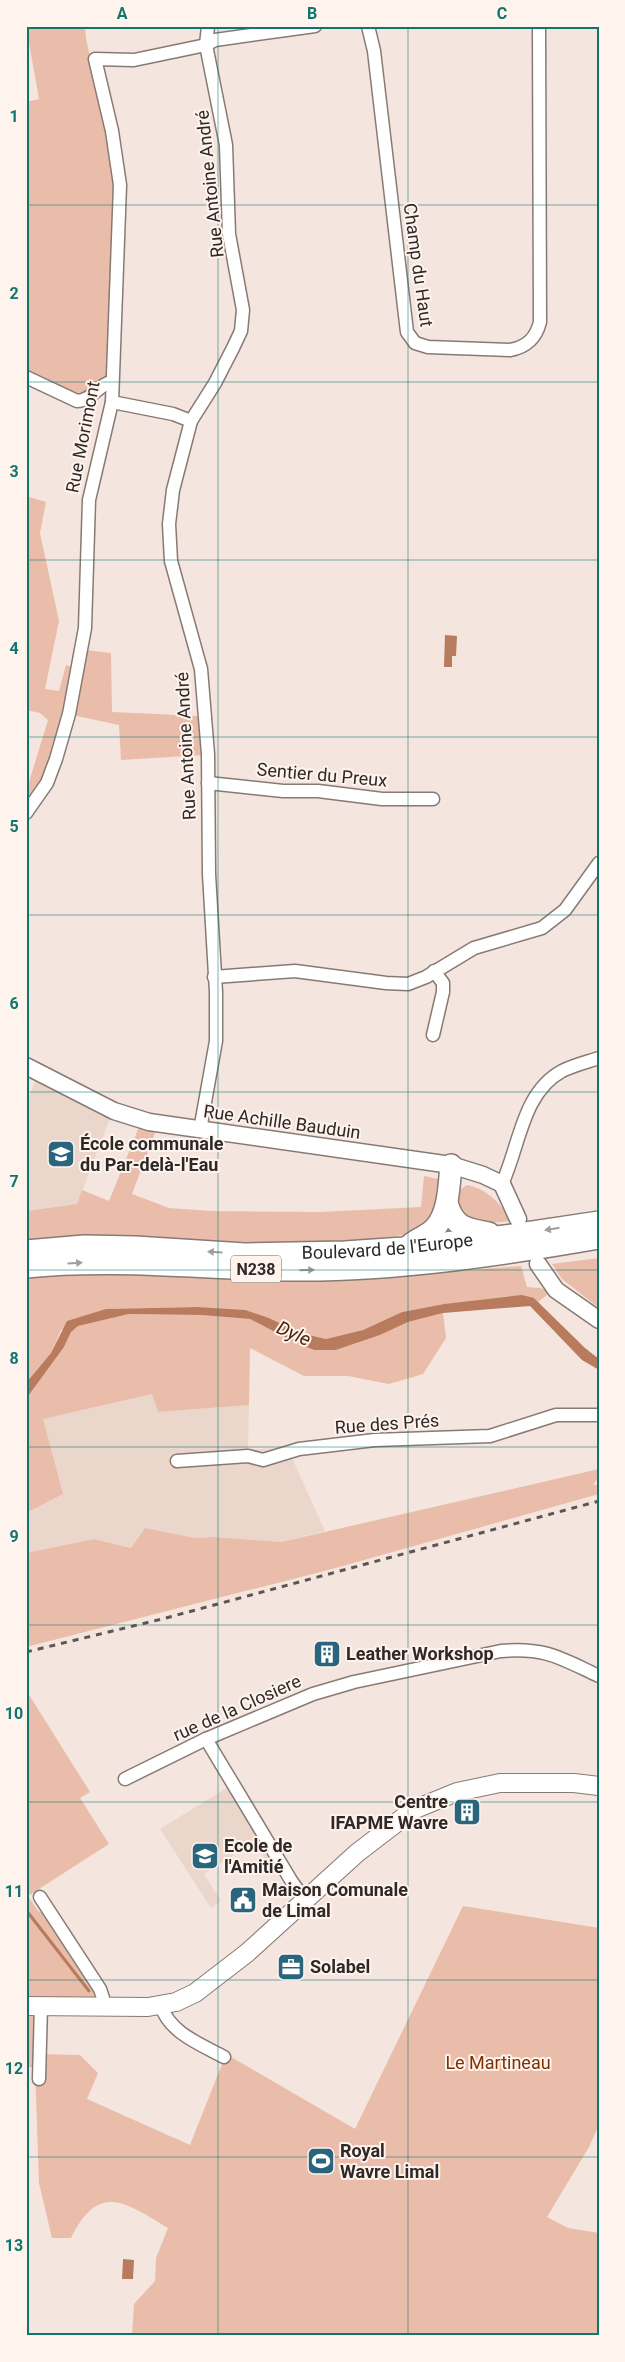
<svg xmlns="http://www.w3.org/2000/svg" width="625" height="2362" font-family="Roboto,sans-serif">
  <style>
    .built { fill: #ebd6cc }
    .green { fill: #e9bda9 }
    .water { fill: #b97b5e }
    .lines { fill: none; stroke-linecap: round; stroke-linejoin: round }
    .stream { stroke: #b97b5e; stroke-width: 3 }
    .minor-casing { stroke: #877a74; stroke-width: 15 }
    .tertiary-casing { stroke: #877a74; stroke-width: 19 }
    .secondary-casing { stroke: #877a74; stroke-width: 20 }
    .trunk-casing { stroke: #877a74; stroke-width: 24 }
    .minor { stroke: #fff; stroke-width: 12 }
    .tertiary { stroke: #fff; stroke-width: 16 }
    .secondary { stroke: #fff; stroke-width: 18 }
    .trunk { stroke: #fff; stroke-width: 21 }
    .rail { stroke: #5e5653; stroke-width: 3; stroke-dasharray: 6 6; stroke-linecap: butt }
    .oneway { fill: #a19f9e }
    .grid { fill: none; stroke: #0f766e; stroke-width: 1; stroke-opacity: 0.55 }
    .labels { text-anchor: middle; stroke-width: 4; stroke-linejoin: round; paint-order: stroke }
    .shield { fill: #fff3ee; stroke: #6d6663; stroke-width: 1 }
    .shield-label { font-size: 16px; font-weight: bold; fill: #2e2927 }
    .street-label { font-size: 18px; fill: #2e2927; stroke: #fff3ee }
    .poi-label { font-size: 18px; font-weight: bold; fill: #2e2927; stroke: #fff3ee; text-anchor: start }
    .park-label { font-size: 18px; fill: #7d3100; stroke: #fff3ee }
    .water-label { font-size: 19px; font-style: italic; fill: #4c230d; stroke: #fff3ee }
    .neatline { fill: none; stroke: #0f766e; stroke-width: 2 }
    .grid-label { font-size: 16px; text-anchor: middle; font-weight: bold; fill: #0f766e }
  </style>
  <rect width="100%" height="100%" fill="#f4e5df"/>
  <!-- built -->
  <g class="built">
    <polygon points="35,1081 110,1118 77,1204 26,1211 26,1104"/>
    <polygon points="152,1394 158,1412 249,1405 248,1450 287,1447 325,1531 281,1542 214,1537 195,1538 145,1528 132,1548 94,1539 26,1553 26,1513 63,1494 42,1419"/>
    <polygon points="228,1787 280,1871 275,1874 254,1842 204,1874 221,1901 211,1908 160,1829"/>
  </g>
  <!-- green -->
  <g class="green">
    <polygon points="26,26 85,26 86,39 114,165 109,376 78,396 26,371 26,102 39,99"/>
    <polygon points="26,496 46,502 40,533 59,621 45,689 59,691 66,665 74,668 53,763 26,808 26,792 48,720 40,713 26,710"/>
    <polygon points="85,650 111,653 112,712 199,716 203,755 121,760 119,725 72,715"/>
    <polygon points="139,1127 155,1133 132,1194 169,1208 211,1211 320,1212 421,1207 424,1176 438,1179 439,1208 419,1232 390,1237 318,1243 136,1240 26,1241 26,1211 77,1204 82,1190 109,1201"/>
    <path d="M467,1185C487,1189 501,1203 510,1221C485,1224 477,1224 456,1211L457,1192Z"/>
    <polygon points="599,1258 599,1308 562,1279 552,1264"/>
    <path d="M521,1266L527,1287L540,1288L551,1292L538,1302L534,1298L444,1304L402,1312L363,1330L326,1339L300,1333L269,1318L197,1307L106,1309L61,1330L51,1353L26,1383V1279C108,1265 193,1278 276,1280C358,1281 439,1272 521,1266Z"/>
    <polygon points="443,1313 446,1338 423,1374 389,1384 348,1376 304,1376 250,1348 249,1405 158,1412 152,1394 43,1419 63,1494 26,1513 26,1399 64,1347 71,1332 78,1326 129,1314 201,1315 250,1319 292,1341 314,1350 336,1350 380,1335 408,1322"/>
    <polygon points="599,1469 599,1478 593,1484 599,1486 599,1494 332,1569 26,1647 26,1553 94,1539 131,1548 145,1528 195,1538 214,1537 281,1542"/>
    <polygon points="26,1690 90,1792 80,1798 109,1844 28,1896 38,1911 46,1914 97,1991 95,1999 26,1998"/>
    <path d="M463,1906L599,1928V2125L589,2147L547,2217L568,2228L599,2233V2336H132L134,2304L155,2281L156,2258L168,2228C126,2203 99,2181 71,2238H52L39,2183L35,2068L26,2066V2014H37V2054L80,2055L98,2073L87,2099L190,2145L226,2054L355,2129Z"/>
  </g>
  <!-- water -->
  <g class="water">
    <polygon points="445,635 457,636 456,656 452,656 452,667 444,667"/>
    <polygon points="522,1295 534,1298 538,1302 585,1348 599,1359 599,1370 582,1360 530,1306 443,1313 408,1322 380,1335 336,1350 314,1350 292,1341 250,1319 201,1315 129,1314 78,1326 71,1332 64,1347 26,1399 26,1383 51,1353 67,1321 106,1309 197,1307 245,1310 269,1318 300,1333 326,1339 363,1330 402,1312 444,1304"/>
    <polygon points="123,2259 134,2260 133,2279 122,2279"/>
  </g>
  <g class="lines">
    <!-- stream -->
    <polyline class="stream" points="26,1910 89,1991"/>
    <!-- minor casing -->
    <g class="minor-casing">
      <g id="minor">
        <path d="M368,26L374,51L407,332L415,343L428,347L510,350C527,347 536,338 540,322L539,26"/>
        <path d="M26,377L77,401C92,401 98,384 112,382"/>
        <polyline points="112,402 173,414 191,421"/>
        <polyline points="208,783 283,791 318,791 382,799 433,799"/>
        <polyline points="26,813 47,783 56,759 69,714 85,628 89,500 112,402 120,185 112,131 95,59 134,60 206,45 215,40 315,26"/>
        <polyline points="214,977 295,971 386,983 408,984 426,977 474,948 542,928 565,910 599,863"/>
        <polyline points="433,1035 443,992 443,983 434,971"/>
        <polyline points="200,1130 216,1041 216,992 209,874 208,754 201,669 171,561 169,524 173,490 191,421 215,383 233,348 241,331 243,310 229,234 226,145 206,45 208,26"/>
        <path d="M502,1184C520,1145 522,1093 562,1071C574,1065 587,1062 599,1058"/>
        <polyline points="177,1461 248,1456 263,1460 299,1449 375,1440 490,1436 556,1415 599,1415"/>
        <polyline points="206,1739 292,1882 305,1900"/>
        <path d="M125,1779L206,1739L313,1694L354,1682L501,1651C545,1647 560,1658 599,1676"/>
        <polyline points="40,1897 100,1989 103,1998 103,2007"/>
        <path d="M161,2006C170,2033 200,2044 224,2057"/>
        <polyline points="39,2079 41,2006"/>
      </g>
    </g>
    <!-- tertiary casing -->
    <g class="tertiary-casing">
      <g id="tertiary">
        <polyline points="26,1066 114,1111 149,1122 451,1165 483,1175 502,1184 518,1219"/>
        <polyline points="538,1264 556,1290 599,1320"/>
      </g>
    </g>
    <!-- secondary casing -->
    <g class="secondary-casing">
      <polyline id="secondary" points="26,2006 148,2007 176,2002 195,1993 247,1953 357,1853 413,1810 457,1792 500,1783 574,1783 599,1786"/>
    </g>
    <!-- trunk casing -->
    <g class="trunk-casing">
      <g id="trunk">
        <path d="M447,1203C454,1227 465,1229 489,1233"/>
        <path d="M411,1244C418,1239 428,1235 434,1229C449,1214 449,1185 451,1165"/>
        <path id="s1" d="M26,1251L84,1246L135,1247L245,1254L345,1252L403,1248L505,1236L599,1222"/>
        <path d="M26,1267C116,1258 205,1269 294,1270C393,1271 501,1255 599,1238"/>
      </g>
    </g>
    <!-- minor -->
    <use href="#minor" class="minor"/>
    <!-- tertiary -->
    <use href="#tertiary" class="tertiary"/>
    <!-- secondary -->
    <use href="#secondary" class="secondary"/>
    <!-- trunk -->
    <use href="#trunk" class="trunk"/>
    <!-- rail -->
    <polyline class="rail" points="26,1652 166,1618 599,1501"/>
  </g>
  <!-- one-way arrows -->
  <defs><path id="oneway-solid" d="M-6-.8H1V-3.2L6.5 0L1 3.2V.8H-6Z" transform="scale(1.25)"/></defs>
  <g class="oneway">
    <use href="#oneway-solid" transform="translate(552 1229) rotate(171)"/>
    <use href="#oneway-solid" transform="translate(215 1252) rotate(-176)"/>
    <use href="#oneway-solid" transform="translate(75 1263) rotate(-4)"/>
    <use href="#oneway-solid" transform="translate(307 1270) rotate(-2)"/>
  </g>
  <!-- grid -->
  <path class="grid" d="M218,26V2336M408,26V2336M26,205H599M26,382H599M26,560H599M26,737H599M26,915H599M26,1092H599M26,1270H599M26,1447H599M26,1625H599M26,1802H599M26,1980H599M26,2157H599"/>
  <!-- icons -->
  <defs>
    <g id="school-square" transform="scale(1.4375)"><rect x="-9" y="-9" width="18" height="18" rx="4" fill="#29667d" stroke="#fff3ee"/><path d="M0-5L7-2L0 1L-7-2ZM-4 1L0 2.5L4 1V4Q0 6-4 4Z" fill="#fff"/></g>
    <g id="building-square" transform="scale(1.4375)"><rect x="-9" y="-9" width="18" height="18" rx="4" fill="#29667d" stroke="#fff3ee"/><path d="M-4-6H4V6H1V3H-1V6H-4ZM-2.5-4.3h1.7v1.8h-1.7ZM.8-4.3h1.7v1.8H.8ZM-2.5-1h1.7V.8h-1.7ZM.8-1h1.7V.8H.8Z" fill="#fff"/></g>
    <g id="civic-square" transform="scale(1.4375)"><rect x="-9" y="-9" width="18" height="18" rx="4" fill="#29667d" stroke="#fff3ee"/><path d="M-.6-6.5H3V-4.5H.6V-3L4-1V1h2V6H-6V1h2V-1L-.6-3ZM-1.2 2.5V6h2.4V2.5Z" fill="#fff"/></g>
    <g id="office-square" transform="scale(1.4375)"><rect x="-9" y="-9" width="18" height="18" rx="4" fill="#29667d" stroke="#fff3ee"/><path d="M-6-3h4V-5.5h4V-3h4V5H-6ZM-1-4.5V-3h2v-1.5ZM-6 0V1H6V0Z" fill="#fff"/></g>
    <g id="stadium-square" transform="scale(1.4375)"><rect x="-9" y="-9" width="18" height="18" rx="4" fill="#29667d" stroke="#fff3ee"/><path d="M0-5a6.5 5 0 1 0 0 10a6.5 5 0 1 0 0-10ZM-3.5-1.8h7v3.6h-7Z" fill="#fff"/></g>
  </defs>
  <g fill-rule="evenodd">
    <use href="#school-square" x="61" y="1154"/>
    <use href="#building-square" x="327" y="1654"/>
    <use href="#building-square" x="467" y="1812"/>
    <use href="#school-square" x="205" y="1856"/>
    <use href="#civic-square" x="243" y="1900"/>
    <use href="#office-square" x="291" y="1967"/>
    <use href="#stadium-square" x="321" y="2161"/>
  </g>
  <g class="labels">
    <!-- shield labels -->
    <rect class="shield" x="231" y="1255.5" width="50" height="27" rx="4"/>
    <g class="shield-label">
      <text x="256" y="1275">N238</text>
    </g>
    <!-- street labels -->
    <g class="street-label">
      <text transform="translate(210 184) rotate(-96)" y="6">Rue Antoine André</text>
      <text transform="translate(418 265) rotate(82)" y="6">Champ du Haut</text>
      <text transform="translate(83 437) rotate(-79)" y="6">Rue Morimont</text>
      <text transform="translate(186 746) rotate(-93)" y="6">Rue Antoine André</text>
      <text transform="translate(322 775) rotate(5)" y="6">Sentier du Preux</text>
      <text transform="translate(282 1122) rotate(8)" y="6">Rue Achille Bauduin</text>
      <text dy="6" stroke="none"><textPath href="#s1" startOffset="362">Boulevard de l'Europe</textPath></text>
      <text transform="translate(387 1424) rotate(-4)" y="6">Rue des Prés</text>
      <text transform="translate(237 1708) rotate(-24)" y="6">rue de la Closiere</text>
    </g>
    <!-- poi labels -->
    <g class="poi-label">
      <text x="80" y="1150">École communale<tspan x="80" dy="21">du Par-delà-l'Eau</tspan></text>
      <text x="346" y="1660">Leather Workshop</text>
      <text x="448" y="1808" text-anchor="end">Centre<tspan x="448" dy="21">IFAPME Wavre</tspan></text>
      <text x="224" y="1852">Ecole de<tspan x="224" dy="21">l'Amitié</tspan></text>
      <text x="262" y="1896">Maison Comunale<tspan x="262" dy="21">de Limal</tspan></text>
      <text x="310" y="1973">Solabel</text>
      <text x="340" y="2157">Royal<tspan x="340" dy="21">Wavre Limal</tspan></text>
    </g>
    <!-- park labels -->
    <g class="park-label">
      <text x="498" y="2069">Le Martineau</text>
    </g>
    <!-- water labels -->
    <g class="water-label">
      <text transform="translate(294 1333) rotate(24)" y="7">Dyle</text>
    </g>
  </g>
  <!-- border -->
  <rect width="625" height="2362" fill="none" stroke="#fff3ee" stroke-width="55"/>
  <rect x="28" y="28" width="570" height="2306" class="neatline"/>
  <g class="grid-label">
    <text x="122" y="19">A</text>
    <text x="312" y="19">B</text>
    <text x="502" y="19">C</text>
    <text x="14" y="122">1</text>
    <text x="14" y="299">2</text>
    <text x="14" y="477">3</text>
    <text x="14" y="654">4</text>
    <text x="14" y="832">5</text>
    <text x="14" y="1009">6</text>
    <text x="14" y="1187">7</text>
    <text x="14" y="1364">8</text>
    <text x="14" y="1542">9</text>
    <text x="14" y="1719">10</text>
    <text x="14" y="1897">11</text>
    <text x="14" y="2074">12</text>
    <text x="14" y="2251">13</text>
  </g>
</svg>
